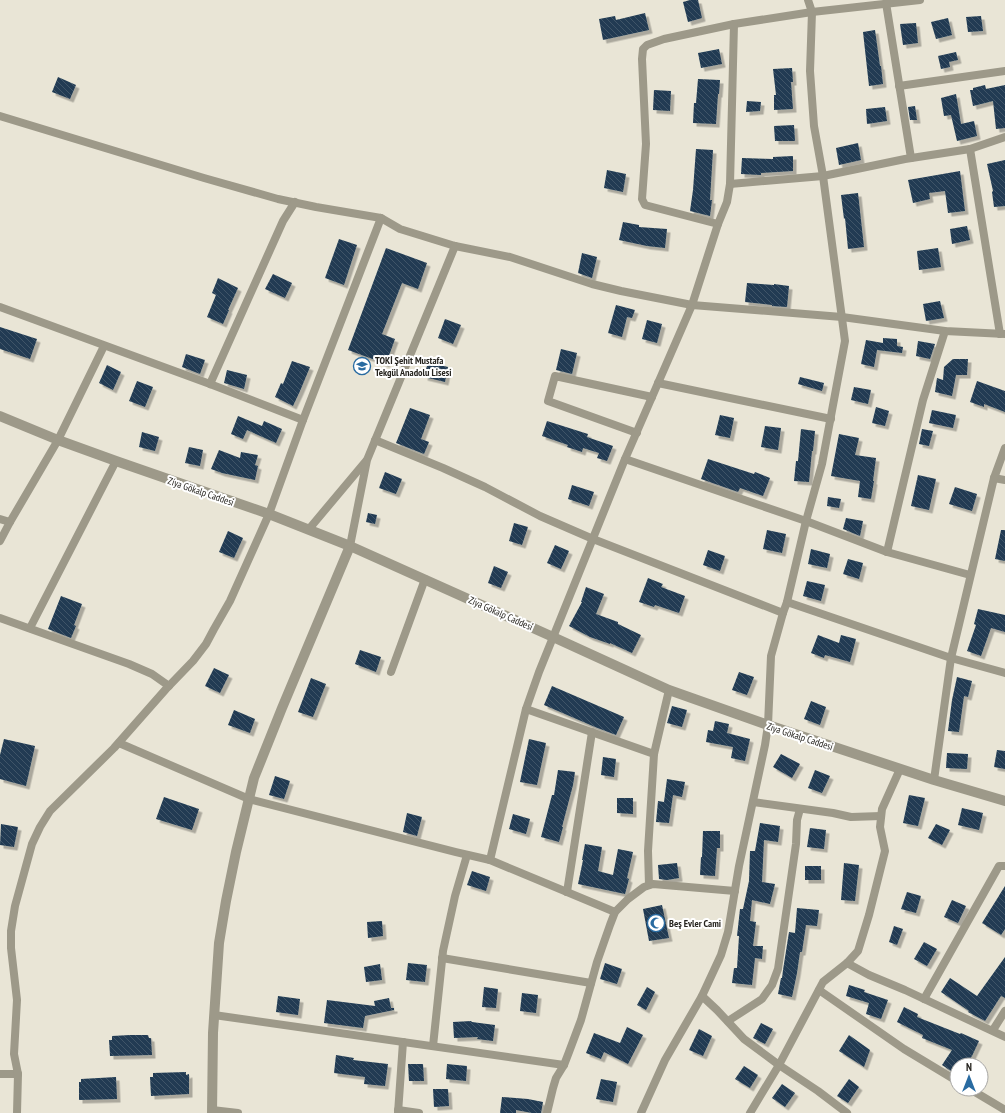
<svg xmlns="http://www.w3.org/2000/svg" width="1005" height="1113" font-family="'PT Sans Narrow',sans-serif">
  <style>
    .building { fill: url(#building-back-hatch); filter: url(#shadow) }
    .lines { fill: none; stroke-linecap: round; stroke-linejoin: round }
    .minor { stroke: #9d9989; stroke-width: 8 }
    .tertiary { stroke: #9d9989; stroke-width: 10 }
    .labels { text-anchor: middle; stroke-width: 4; stroke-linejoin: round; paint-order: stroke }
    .poi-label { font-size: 10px; font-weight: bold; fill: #25231e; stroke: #fff; text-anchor: start }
    .street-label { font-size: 10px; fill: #25231e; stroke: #fff }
  </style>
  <defs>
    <pattern id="building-back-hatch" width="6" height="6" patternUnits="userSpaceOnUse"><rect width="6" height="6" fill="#203b53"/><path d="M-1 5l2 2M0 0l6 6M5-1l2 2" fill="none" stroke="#405568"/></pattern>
    <filter id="shadow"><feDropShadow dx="3.5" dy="3.5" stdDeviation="0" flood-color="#0004"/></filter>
  </defs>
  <rect width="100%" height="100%" fill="#e9e5d6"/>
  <!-- building -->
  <g class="building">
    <polygon points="690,0 698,0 702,18 688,22 683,2"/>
    <polygon points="645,13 649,30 603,40 599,19 615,16 616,20"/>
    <polygon points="981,16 983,31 968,32 966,17"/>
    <polygon points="948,18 952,35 936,39 931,22"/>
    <polygon points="916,23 918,43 903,45 900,24"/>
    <polygon points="875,30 880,66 881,66 883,84 869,86 863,32"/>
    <polygon points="719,49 722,64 701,68 698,53"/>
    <polygon points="956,52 958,60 949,62 950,67 941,69 938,56"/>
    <polygon points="792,68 793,82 791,82 793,109 774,110 774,95 776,95 773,69"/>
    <polygon points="58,77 76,85 70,99 52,92"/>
    <polygon points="698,79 720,80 719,94 718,94 716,124 693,123 694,103 696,103"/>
    <polygon points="985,85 986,89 1005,85 1005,128 996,129 993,101 973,106 970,90 973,90 973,88"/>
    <polygon points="654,90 671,91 670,111 653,110"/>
    <polygon points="956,94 961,124 974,121 977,136 957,141 951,115 944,116 941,98"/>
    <polygon points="747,101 761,102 760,111 746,112"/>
    <polygon points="915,106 917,120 910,120 908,107"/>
    <polygon points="885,107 887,121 867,124 866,109"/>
    <polygon points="794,125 795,141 775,141 774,126"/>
    <polygon points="858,143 861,160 839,165 836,148"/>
    <polygon points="696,149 713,150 710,200 712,200 710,216 690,211 693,190"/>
    <polygon points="793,156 793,171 761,173 761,175 741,174 742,158 773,159 773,157"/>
    <polygon points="1005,160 1005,206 994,207 992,192 993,191 987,164"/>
    <polygon points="607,170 626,174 623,192 604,188"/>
    <polygon points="960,171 965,211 948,213 945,191 929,193 930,199 913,203 908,180"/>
    <polygon points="858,193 864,247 848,249 845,218 844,219 841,195"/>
    <polygon points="623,222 639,225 639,227 667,229 665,248 647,246 619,240"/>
    <polygon points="967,226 970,240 952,244 950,229"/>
    <polygon points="339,239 357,245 344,285 325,278"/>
    <polygon points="386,248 427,263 418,289 402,283 382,334 395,339 386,364 348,350"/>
    <polygon points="938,248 941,267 919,270 917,251"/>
    <polygon points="582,253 597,257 592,278 578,273"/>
    <polygon points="273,274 292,283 285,298 265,289"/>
    <polygon points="218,278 238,288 228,310 229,310 223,324 207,317 216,295 212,293"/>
    <polygon points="747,283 774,285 774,284 789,286 787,307 772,306 772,305 745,302"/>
    <polygon points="940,301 944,318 926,321 923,304"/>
    <polygon points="616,305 635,310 632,318 627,317 622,337 608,333"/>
    <polygon points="445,319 461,325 453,344 438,338"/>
    <polygon points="647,320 662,324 657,343 642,339"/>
    <polygon points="0,327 37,339 30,359 0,349"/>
    <polygon points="883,338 897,339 897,346 903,347 902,353 877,350 874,367 861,364 866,340 883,343"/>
    <polygon points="918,341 935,344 930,359 916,356"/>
    <polygon points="561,349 577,353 572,374 556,370"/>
    <polygon points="186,354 205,360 200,374 182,367"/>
    <polygon points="953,359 968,359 967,375 956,375 952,396 935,392 937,378 943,380 944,367"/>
    <polygon points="292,361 310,367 300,391 293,406 275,397 281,383 283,384"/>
    <polygon points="428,362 448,367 445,382 424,377"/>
    <polygon points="107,365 121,372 113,390 99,383"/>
    <polygon points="227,370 247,375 244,389 224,383"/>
    <polygon points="800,377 824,383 822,391 798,384"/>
    <polygon points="137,381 153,387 145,407 129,401"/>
    <polygon points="977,381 1005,391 1005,412 984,404 984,407 970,402"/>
    <polygon points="854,387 871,390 868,404 851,400"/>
    <polygon points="876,407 889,411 885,426 872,423"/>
    <polygon points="410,408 430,415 421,439 429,442 424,454 396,443"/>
    <polygon points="932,410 956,415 953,428 929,423"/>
    <polygon points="720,415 734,418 730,438 715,435"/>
    <polygon points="238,416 262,426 264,421 282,429 276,443 247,430 243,439 231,434"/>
    <polygon points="547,421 588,434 587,437 613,446 607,461 597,458 599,453 583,448 582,452 567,447 568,445 542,436"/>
    <polygon points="765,426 781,428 778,450 761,447"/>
    <polygon points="801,429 815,431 813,451 812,451 809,482 794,481 796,461 798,461"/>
    <polygon points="922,429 933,431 929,446 919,444"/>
    <polygon points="142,432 159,437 155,451 139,447"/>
    <polygon points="839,434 859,438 855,455 876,458 873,481 874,481 871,499 858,497 860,481 831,476"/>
    <polygon points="189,447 203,450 200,466 185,463"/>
    <polygon points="219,450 240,458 241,452 258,455 255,465 258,466 255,480 222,473 211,469"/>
    <polygon points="708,459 754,474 755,472 770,478 763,496 740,488 738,492 701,479"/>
    <polygon points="385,472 402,479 396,494 379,488"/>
    <polygon points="918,475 936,479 929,510 911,506"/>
    <polygon points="572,485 594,492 589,506 568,499"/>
    <polygon points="955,487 977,494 972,511 949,504"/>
    <polygon points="828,497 841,499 839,508 827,506"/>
    <polygon points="368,513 377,515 375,524 366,522"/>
    <polygon points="846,518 863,521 860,536 843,529"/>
    <polygon points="514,523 528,527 522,545 509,541"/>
    <polygon points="767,530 786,534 782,553 763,549"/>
    <polygon points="1001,530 1005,530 1005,561 995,559"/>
    <polygon points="228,531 243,538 234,558 219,552"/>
    <polygon points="555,545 569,551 561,569 547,563"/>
    <polygon points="811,549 830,554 827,568 808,564"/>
    <polygon points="708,550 725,556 720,571 703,565"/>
    <polygon points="848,559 863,563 859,579 843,574"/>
    <polygon points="494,566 508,572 501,588 488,583"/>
    <polygon points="648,578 663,584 661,587 685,596 679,613 655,605 654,607 639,602"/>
    <polygon points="807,581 825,585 821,601 803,596"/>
    <polygon points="586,587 604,594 596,614 618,622 618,624 641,635 632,653 610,643 610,644 590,637 569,626 582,602 581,602"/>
    <polygon points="61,596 82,604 74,625 76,626 71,638 48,629"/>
    <polygon points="978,609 1005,615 1005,632 991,628 981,656 967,651 976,625 974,624"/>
    <polygon points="818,635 839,643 841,635 856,639 850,662 825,655 824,658 811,653"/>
    <polygon points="360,650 381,657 376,672 355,664"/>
    <polygon points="214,668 229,675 220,693 205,686"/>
    <polygon points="739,672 754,677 747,695 732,690"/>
    <polygon points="957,677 972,681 968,697 964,696 959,732 948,731 952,700"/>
    <polygon points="311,678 326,684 313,717 298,712"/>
    <polygon points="552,686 624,717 616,735 595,727 544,705"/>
    <polygon points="811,701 826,707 820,725 804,719"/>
    <polygon points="672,706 687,710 682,727 667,723"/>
    <polygon points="234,710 255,719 250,733 228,725"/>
    <polygon points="715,721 729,724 727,733 750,739 745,761 731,758 733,747 706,742 708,730 713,731"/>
    <polygon points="4,739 35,746 26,786 0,779 0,755"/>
    <polygon points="529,739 546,743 537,785 520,782"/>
    <polygon points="997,750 1005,751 1005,769 994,767"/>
    <polygon points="947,753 968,754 967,769 946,768"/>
    <polygon points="781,754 800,764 792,778 773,767"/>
    <polygon points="603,757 616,759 614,777 601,775"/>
    <polygon points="558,770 575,772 573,785 562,827 563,827 559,842 541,837 552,795 554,795"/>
    <polygon points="815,770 830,776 822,793 808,788"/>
    <polygon points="275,776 290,781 284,799 269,795"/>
    <polygon points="667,779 685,782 682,797 673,795 669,823 656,822 658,801 664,802"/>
    <polygon points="909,795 925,798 918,826 903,823"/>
    <polygon points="164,797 199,809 192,830 156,819"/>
    <polygon points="617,798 633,798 633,814 617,813"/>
    <polygon points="962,808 983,813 979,830 958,825"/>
    <polygon points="407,813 422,817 417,836 403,832"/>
    <polygon points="513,814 530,819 526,834 509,829"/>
    <polygon points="760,823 780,826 778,842 764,840 762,882 775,884 770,904 752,900 750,921 756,922 753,946 763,946 762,959 755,958 752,985 732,983 734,968 737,968 739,936 737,936 740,909 743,909 749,881 750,851 755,851"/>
    <polygon points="1,824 18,827 14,847 0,845"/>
    <polygon points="936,824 950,830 942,845 928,838"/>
    <polygon points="810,828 826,830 824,849 807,847"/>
    <polygon points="703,831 720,831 720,848 717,848 715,876 700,875 701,857 702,857"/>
    <polygon points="585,844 602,847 598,871 613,875 618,849 633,852 627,878 629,879 625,894 578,884 583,860 582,860"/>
    <polygon points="677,863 679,878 667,880 659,879 658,865"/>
    <polygon points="844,863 859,865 855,901 841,900"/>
    <rect x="805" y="866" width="16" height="14"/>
    <polygon points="472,871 490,877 486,891 467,885"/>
    <polygon points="1005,886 1005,929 1001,935 982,923"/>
    <polygon points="907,892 921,896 916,913 901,909"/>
    <polygon points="952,900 966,906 958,923 944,917"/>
    <polygon points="662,905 669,938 649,941 643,909"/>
    <polygon points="797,908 819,910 817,926 806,925 802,952 800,952 797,973 792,997 778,994 781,978 782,978 783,970 789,932 795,933"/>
    <polygon points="382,921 383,936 368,938 367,922"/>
    <polygon points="894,926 903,929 897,945 889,942"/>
    <polygon points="924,942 937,949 927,966 914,959"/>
    <polygon points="1005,957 1005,998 1001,996 985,1021 968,1012 969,1011 941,992 950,978 977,996"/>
    <polygon points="408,963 427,965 425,982 406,980"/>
    <polygon points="605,963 622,969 617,984 600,979"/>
    <polygon points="380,964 382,980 366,982 364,967"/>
    <polygon points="849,985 865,990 864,992 888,1000 881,1019 866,1014 869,1003 846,996"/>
    <polygon points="484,987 498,989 496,1008 482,1007"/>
    <polygon points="647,987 655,992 646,1010 637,1005"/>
    <polygon points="522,993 538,995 536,1013 520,1011"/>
    <polygon points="278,996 300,999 298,1015 276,1012"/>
    <polygon points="389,998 391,1008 394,1008 394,1010 365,1016 363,1028 324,1023 327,1000 375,1006 374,1001"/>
    <polygon points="904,1007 918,1014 917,1017 960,1034 961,1033 979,1041 972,1056 965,1065 957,1065 957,1075 942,1065 952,1050 922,1038 923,1035 897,1022"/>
    <polygon points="471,1021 472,1022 495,1025 493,1041 477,1039 478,1037 454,1038 453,1022"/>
    <polygon points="761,1023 773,1029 765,1044 753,1038"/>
    <polygon points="627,1027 643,1035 628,1064 604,1052 601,1059 586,1053 594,1033 620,1043"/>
    <polygon points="699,1029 712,1036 703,1056 689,1050"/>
    <polygon points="130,1035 148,1035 149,1038 151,1038 152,1055 110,1056 109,1040 112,1040 112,1036"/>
    <polygon points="849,1035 870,1050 864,1067 839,1051"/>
    <polygon points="336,1055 354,1058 353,1060 388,1064 385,1086 364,1084 365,1077 334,1073"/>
    <polygon points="408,1064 423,1064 424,1081 409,1081"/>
    <polygon points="447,1064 467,1066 466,1081 446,1079"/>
    <polygon points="744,1066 758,1075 750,1088 735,1079"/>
    <polygon points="186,1072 186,1075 189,1074 189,1094 151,1096 150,1077 153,1077 153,1073"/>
    <polygon points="116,1077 117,1099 79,1100 79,1082 81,1082 81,1079"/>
    <polygon points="601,1079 617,1082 613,1102 596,1099"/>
    <polygon points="849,1079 859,1087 848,1103 837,1096"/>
    <polygon points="782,1084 795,1093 785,1107 772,1098"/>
    <polygon points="433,1089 448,1089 449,1106 434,1107"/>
    <polygon points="502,1097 528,1099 543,1102 541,1113 532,1113 516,1110 516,1113 500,1113"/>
  </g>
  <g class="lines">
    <!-- minor -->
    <g class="minor">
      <polyline points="886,3 911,158"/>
      <polyline points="899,86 1005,71"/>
      <polyline points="0,116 204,178 278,199 316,207 381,218 400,229 455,246 510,257 592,284 621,291 692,305 842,317 945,331 1005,334"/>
      <polyline points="970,149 1000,334"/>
      <polyline points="730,184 823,176 905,159 970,149 1005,137"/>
      <polyline points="718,224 645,205 642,199 646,144 642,59 643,49 647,45 664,39 734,24 812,12 920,0"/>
      <polyline points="0,307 210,384 303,420"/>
      <polyline points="658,383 831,419"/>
      <polyline points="210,384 283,221 295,202"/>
      <polyline points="637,433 548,401 555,376 652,397"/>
      <polyline points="375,440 443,468 485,487 540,516 593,539 783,613 787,602 951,658 1005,673"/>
      <polyline points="625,459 806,521 887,552 970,575"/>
      <polyline points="994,478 1005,480"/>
      <polyline points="0,519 10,522"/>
      <polyline points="309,529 366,461"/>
      <polyline points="0,541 10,522 58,440 104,346"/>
      <polyline points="350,546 367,460 455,246"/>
      <polyline points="887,552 923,400 945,331"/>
      <polyline points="787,602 806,521 822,464 845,341 823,176 814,126 810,71 812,12 808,0"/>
      <polyline points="0,618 129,664 152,674 169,686"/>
      <polyline points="30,628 116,461"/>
      <polyline points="391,672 425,579"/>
      <polyline points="526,709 654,754"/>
      <polyline points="119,743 249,799 456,852 490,860 615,912"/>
      <polyline points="934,780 951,658 994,478 1005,448"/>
      <polyline points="753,802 833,813 851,817 881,816"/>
      <polyline points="490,860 526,709 539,672 625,459 692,305 718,224 727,202 730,184 734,24"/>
      <polyline points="649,885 648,851 654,754 669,690"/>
      <polyline points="567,892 592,732"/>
      <polyline points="442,958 591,983"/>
      <polyline points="847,963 869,975 905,990 1005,1037"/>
      <polyline points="819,990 904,1049 957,1081"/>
      <polyline points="702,996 717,1010 744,1039 779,1065 818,1091 847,1113"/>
      <polyline points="924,999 999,866 1005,866"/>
      <polyline points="214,1015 564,1065"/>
      <polyline points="728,1021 762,999 772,985 778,969 796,844 797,820 800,809"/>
      <polyline points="993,1030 1005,1011"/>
      <polyline points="433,1046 443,951 455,896 467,855"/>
      <polyline points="0,1074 18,1074"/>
      <polyline points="970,1089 1005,1110"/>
      <polyline points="212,1110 238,1113"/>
      <polyline points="398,1110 419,1113"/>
      <polyline points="17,1113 18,1074 14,1054 17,1000 11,948 11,931 15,906 32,844 40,827 50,811 114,748 166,689 193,661 206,644 214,629 230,601 269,514 303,420 381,218"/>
      <polyline points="398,1113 403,1042"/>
      <polyline points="547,1113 553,1088 556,1078 564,1065 569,1052 581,1020 597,962 610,925 615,912 628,899 644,887 653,884 735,891"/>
      <polyline points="641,1113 665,1060 702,996 721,955 728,932 739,866 765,745 768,725 771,656 783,613"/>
      <polyline points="750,1113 779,1065 823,982 847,963 858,951 869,915 885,851 880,827 882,809 900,769"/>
    </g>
    <!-- tertiary -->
    <g class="tertiary">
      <polyline points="0,416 58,440 116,461 269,514 350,546 553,637 669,690 768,725 934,780 1005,801"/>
      <polyline points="212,1113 213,1033 219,943 226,901 236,852 254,778 282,708 350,546"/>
    </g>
  </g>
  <!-- icons -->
  <defs>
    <g id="school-ring" transform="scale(0.9)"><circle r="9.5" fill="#fff" stroke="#296ba1" stroke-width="1.5"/><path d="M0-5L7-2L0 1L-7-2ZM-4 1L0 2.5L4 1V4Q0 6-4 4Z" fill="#296ba1"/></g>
    <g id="mosque-ring" transform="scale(0.9)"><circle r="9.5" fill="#fff" stroke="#296ba1" stroke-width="1.5"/><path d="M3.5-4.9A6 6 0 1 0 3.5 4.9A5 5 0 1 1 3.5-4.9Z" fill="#296ba1"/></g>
  </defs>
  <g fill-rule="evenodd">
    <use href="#school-ring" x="362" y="366"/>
    <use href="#mosque-ring" x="656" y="923"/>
  </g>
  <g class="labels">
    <!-- poi labels -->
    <g class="poi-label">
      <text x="375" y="364">TOKİ Şehit Mustafa<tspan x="375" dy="12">Tekgül Anadolu Lisesi</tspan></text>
      <text x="669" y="927">Beş Evler Cami</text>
    </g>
    <!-- street labels -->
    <g class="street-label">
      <text transform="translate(201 491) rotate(19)" y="4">Ziya Gökalp Caddesi</text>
      <text transform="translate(501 613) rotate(24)" y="4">Ziya Gökalp Caddesi</text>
      <text transform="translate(800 736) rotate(18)" y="4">Ziya Gökalp Caddesi</text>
    </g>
  </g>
  <!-- north arrow -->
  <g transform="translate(969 1077)"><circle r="19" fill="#ffffff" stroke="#a8a7a5"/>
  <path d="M0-3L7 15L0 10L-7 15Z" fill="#296ba1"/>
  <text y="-6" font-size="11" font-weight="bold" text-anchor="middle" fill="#25231e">N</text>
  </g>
</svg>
